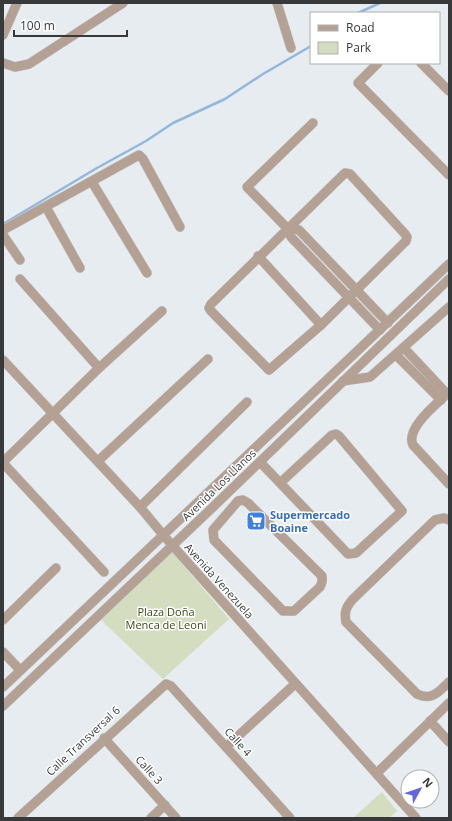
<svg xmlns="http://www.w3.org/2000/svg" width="452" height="821" font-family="'Open Sans',sans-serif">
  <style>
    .green { fill: #d4ddc0 }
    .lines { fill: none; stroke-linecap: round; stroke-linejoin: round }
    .stream { stroke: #93b8dc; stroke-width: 2.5 }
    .minor-casing { stroke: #c3c8cc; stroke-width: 10 }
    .minor { stroke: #b4a194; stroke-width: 9 }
    .labels { text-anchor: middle; stroke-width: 3; stroke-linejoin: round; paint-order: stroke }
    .street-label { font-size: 11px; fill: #37393a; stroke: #fff }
    .shop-label { font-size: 11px; font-weight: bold; fill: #366cbe; stroke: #fff; text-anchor: start }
    .park-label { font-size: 11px; fill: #3c4813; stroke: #fff }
  </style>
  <rect width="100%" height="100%" fill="#e6ecf0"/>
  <!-- green -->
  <g class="green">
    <polygon points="172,552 229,619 163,679 101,620"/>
    <polygon points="382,792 397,811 389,818 353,818"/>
  </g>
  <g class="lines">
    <!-- stream -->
    <g class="stream">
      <polyline points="358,13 380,3"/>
      <polyline points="3,224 97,168 146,141 173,123 225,99 263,74 311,46"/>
    </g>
    <!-- minor casing -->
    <g class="minor-casing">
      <g id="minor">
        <polyline points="277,3 291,48"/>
        <polyline points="3,35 17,3"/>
        <polyline points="3,63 15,67 29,64 123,3"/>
        <polyline points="378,63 358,83 449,175"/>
        <polyline points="421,63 449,91"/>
        <polyline points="313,123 247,187 287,228 291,237 380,330"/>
        <polygon points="345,173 350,174 405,234 407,237 406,241 321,325 269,370 211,311 209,308 211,304"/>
        <polyline points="92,182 147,273"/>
        <polyline points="46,207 80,268"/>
        <polyline points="287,228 299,230 388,323"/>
        <polyline points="3,230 139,155 143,159 180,227"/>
        <polyline points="3,235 20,260"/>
        <polyline points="258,256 321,325"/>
        <polyline points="20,279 99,368"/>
        <polyline points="404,348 447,394"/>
        <polyline points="396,355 441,400"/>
        <polyline points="3,360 140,507 164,536 416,818"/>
        <polyline points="343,381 370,377 449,307"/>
        <path d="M449,392C438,403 405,428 413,445L449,484"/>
        <polyline points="98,461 208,359"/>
        <polyline points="3,462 99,368 162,311"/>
        <polyline points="260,462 348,554 356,553 402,511 339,436 336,434 332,435 280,483"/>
        <polyline points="3,463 104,572"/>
        <polygon points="243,500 248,503 322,576 322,582 320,587 294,611 283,611 214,540 213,530 238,501"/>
        <polyline points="140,507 247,402"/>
        <path d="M449,520L444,518L435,520L353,599C346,607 344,612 346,622L417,694C431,701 439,692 449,682"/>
        <polyline points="3,620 56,568"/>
        <polyline points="3,652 20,670"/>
        <polyline points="3,687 449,264"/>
        <polyline points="3,706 213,507 449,279"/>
        <polyline points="430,721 449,742"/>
        <polyline points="104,738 176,818"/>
        <polyline points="226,747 295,684"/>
        <polyline points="377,773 449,703"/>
        <polyline points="18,818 166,684 171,686 290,818"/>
        <polyline points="151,818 165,805"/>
      </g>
    </g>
    <!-- minor -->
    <use href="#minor" class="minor"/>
  </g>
  <!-- icons -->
  <defs>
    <g id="supermarket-square" transform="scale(1)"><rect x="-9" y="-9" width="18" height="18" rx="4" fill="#3f7fe0" stroke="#fff"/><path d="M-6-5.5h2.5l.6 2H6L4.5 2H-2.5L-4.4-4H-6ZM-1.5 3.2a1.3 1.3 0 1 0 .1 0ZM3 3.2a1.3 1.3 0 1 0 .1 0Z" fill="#fff"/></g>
  </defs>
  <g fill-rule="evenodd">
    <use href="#supermarket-square" x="256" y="521"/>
  </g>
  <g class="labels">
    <!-- street labels -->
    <g class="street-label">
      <text transform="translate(219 485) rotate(-44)" y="4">Avenida Los Llanos</text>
      <text transform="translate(219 581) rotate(48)" y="4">Avenida Venezuela</text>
      <text transform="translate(83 741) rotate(-43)" y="4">Calle Transversal 6</text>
      <text transform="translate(238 742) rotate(48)" y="4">Calle 4</text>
      <text transform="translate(149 770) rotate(48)" y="4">Calle 3</text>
    </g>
    <!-- shop labels -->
    <g class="shop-label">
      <text x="270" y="519">Supermercado<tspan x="270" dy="13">Boaine</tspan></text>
    </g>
    <!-- park labels -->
    <g class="park-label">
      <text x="166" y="616">Plaza Doña<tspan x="166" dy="13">Menca de Leoni</tspan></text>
    </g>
  </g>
  <!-- border -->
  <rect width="452" height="821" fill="none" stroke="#37393a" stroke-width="8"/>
  <!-- legend -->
  <rect x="310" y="12" width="130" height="52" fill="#ffffff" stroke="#afb0b0"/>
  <rect x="318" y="25" width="20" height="6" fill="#b4a194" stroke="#afb0b0"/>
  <text x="346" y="32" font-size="12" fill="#37393a">Road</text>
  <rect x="318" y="42" width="20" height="12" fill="#d4ddc0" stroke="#afb0b0"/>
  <text x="346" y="52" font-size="12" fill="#37393a">Park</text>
  <!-- north arrow -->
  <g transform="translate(420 789) rotate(50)"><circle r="19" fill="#ffffff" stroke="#afb0b0"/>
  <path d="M0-3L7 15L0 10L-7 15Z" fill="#6365de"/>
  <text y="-6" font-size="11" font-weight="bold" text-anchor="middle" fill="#37393a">N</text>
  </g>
  <!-- scale -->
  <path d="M14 30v6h113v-6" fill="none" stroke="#37393a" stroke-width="2"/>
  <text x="20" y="30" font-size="12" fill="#37393a" stroke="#ffffff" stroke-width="3" paint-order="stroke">100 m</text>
</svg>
